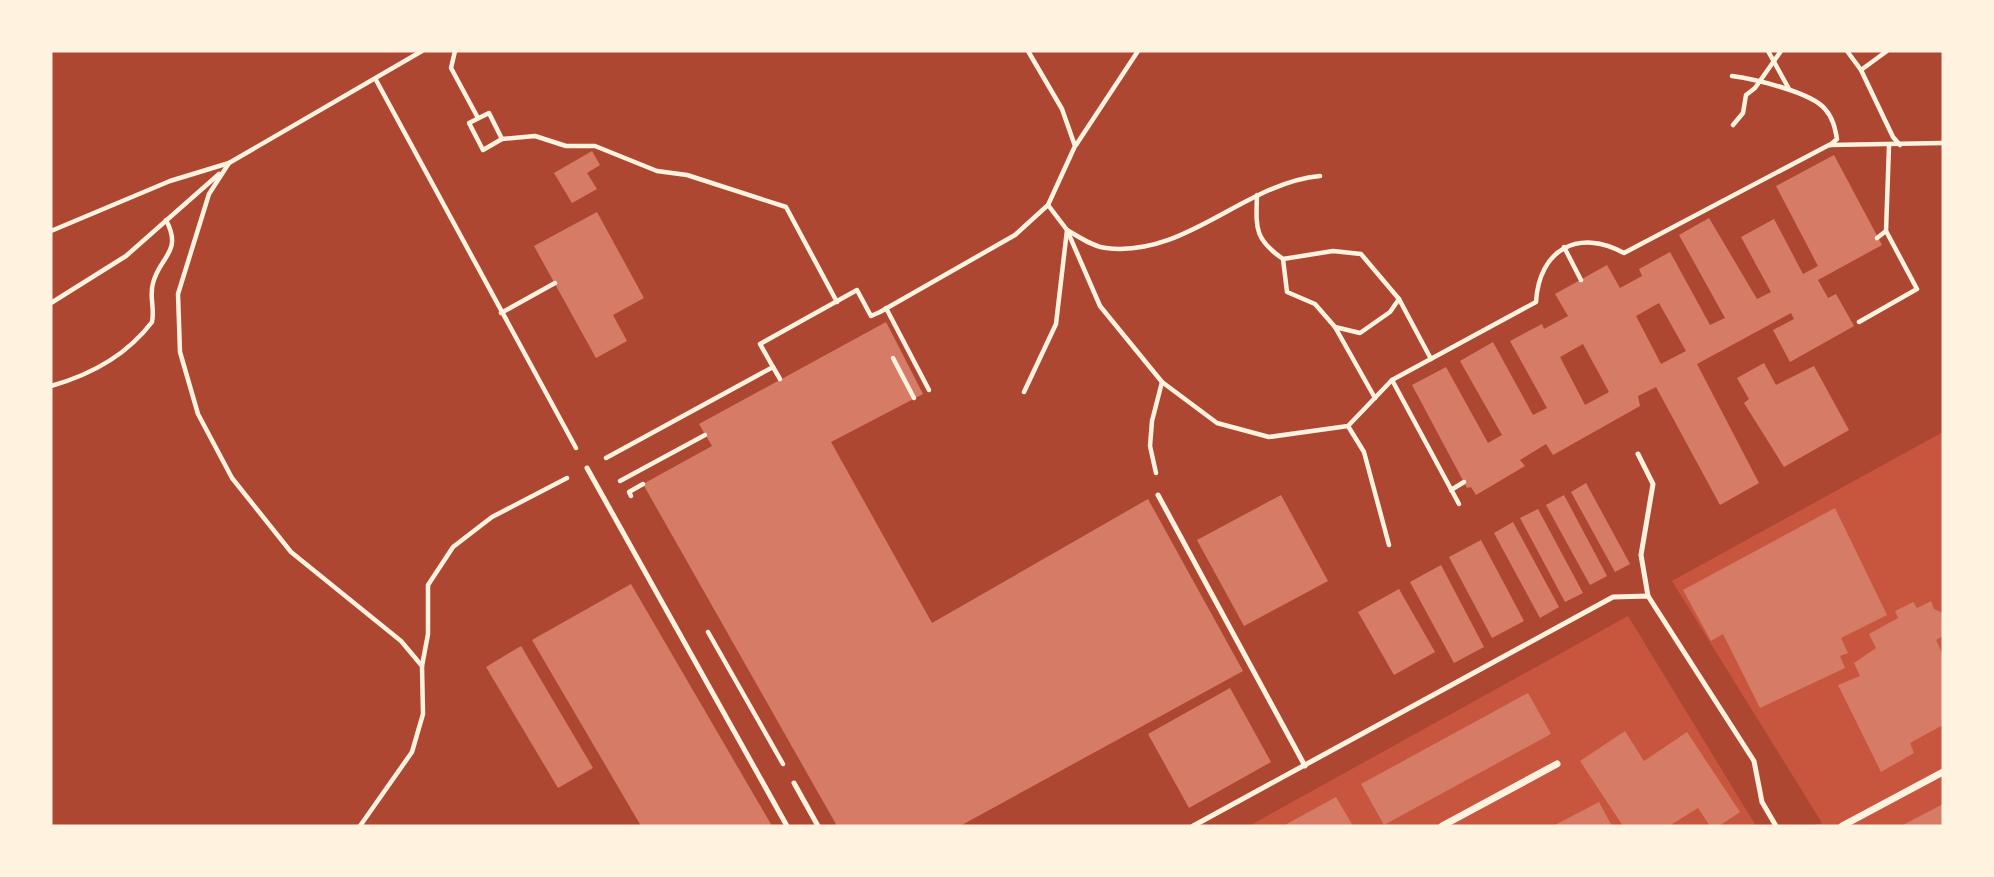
<svg xmlns="http://www.w3.org/2000/svg" width="1994" height="877" font-family="'Roboto Condensed',sans-serif">
  <style>
    .green { fill: #ae4732 }
    .building { fill: #d67c66; fill-rule: evenodd }
    .lines { fill: none; stroke-linecap: round; stroke-linejoin: round }
    .path { stroke: #fff3e0; stroke-width: 4.5 }
    .service { stroke: #fff3e0; stroke-width: 5 }
    .minor { stroke: #fff3e0; stroke-width: 7 }
  </style>
  <rect width="100%" height="100%" fill="#c8553d"/>
  <!-- green -->
  <polygon class="green" points="51,51 1943,51 1943,432 1672,581 1822,823 1812,826 1756,826 1628,616 1249,826 51,826"/>
  <!-- building -->
  <g class="building">
    <polygon points="592,151 600,165 587,173 597,189 572,203 554,173"/>
    <path d="M1834,155L1882,245L1818,280L1828,298L1836,294L1854,326L1790,362L1773,330L1794,319L1791,313L1697,364L1759,483L1720,505L1656,387L1638,396L1640,406L1553,455L1546,444L1520,460L1525,466L1476,495L1471,487L1467,488L1412,385L1446,367L1488,443L1502,435L1460,361L1493,342L1533,415L1547,408L1510,341L1542,324L1544,329L1568,316L1555,294L1607,265L1620,288L1642,276L1639,269L1670,252L1710,325L1725,318L1679,235L1709,218L1757,299L1771,292L1741,237L1774,219L1803,274L1818,266L1776,186ZM1659,303L1686,351L1661,364L1636,316ZM1583,344L1609,392L1585,405L1560,357Z"/>
    <polygon points="597,212 644,298 613,315 627,341 596,358 534,246"/>
    <polygon points="886,322 923,394 831,442 932,623 1148,499 1243,671 960,826 837,826 643,484 712,446 699,424"/>
    <polygon points="1764,363 1776,385 1814,366 1849,430 1784,467 1744,403 1749,399 1737,378"/>
    <polygon points="1586,483 1630,564 1615,572 1571,492"/>
    <polygon points="1281,495 1328,581 1244,626 1197,540"/>
    <polygon points="1564,495 1607,576 1590,585 1546,505"/>
    <polygon points="1835,508 1887,615 1841,638 1848,653 1840,656 1845,668 1760,708 1723,634 1711,641 1683,590"/>
    <polygon points="1538,509 1583,593 1565,602 1520,518"/>
    <polygon points="1513,522 1559,607 1540,618 1494,533"/>
    <polygon points="1481,540 1524,621 1492,638 1449,557"/>
    <polygon points="1441,565 1484,647 1454,663 1410,582"/>
    <polygon points="631,584 772,826 641,826 532,640"/>
    <polygon points="1399,589 1435,652 1394,675 1358,612"/>
    <polygon points="1931,601 1934,609 1943,613 1943,636 1936,640 1943,655 1943,725 1910,743 1914,753 1881,772 1838,685 1860,676 1854,663 1876,648 1869,634 1898,618 1895,611 1913,602 1917,608"/>
    <polygon points="521,646 593,768 558,788 486,667"/>
    <polygon points="1230,688 1271,762 1189,808 1148,734"/>
    <polygon points="1528,693 1551,734 1384,825 1361,784"/>
    <polygon points="1625,731 1644,761 1687,732 1740,812 1719,826 1710,826 1698,808 1669,826 1623,826 1580,761"/>
    <polygon points="1336,797 1353,826 1283,826"/>
    <polygon points="1599,802 1612,826 1553,826"/>
    <polygon points="1943,804 1943,826 1901,826"/>
  </g>
  <g class="lines">
    <!-- path -->
    <g class="path">
      <polyline points="455,51 451,68 478,118"/>
      <path d="M1028,51L1062,109L1075,146L1048,205L1067,230L1100,306L1162,382L1217,423L1269,437L1348,426L1392,380L1536,302C1539,249 1579,228 1624,253L1829,145L1943,143"/>
      <polyline points="1768,51 1789,89"/>
      <polyline points="1847,51 1861,70 1893,137 1900,145"/>
      <polyline points="1861,70 1887,51"/>
      <path d="M1732,76C1754,79 1811,92 1825,109C1833,118 1835,128 1837,139L1830,145"/>
      <polyline points="376,80 576,448"/>
      <polygon points="489,113 502,139 483,150 469,123"/>
      <polyline points="1733,125 1743,113 1746,95 1755,88 1781,51"/>
      <polyline points="502,139 535,136 566,146 595,146 657,171 687,175 786,207 837,302"/>
      <polyline points="1076,145 1138,51"/>
      <polyline points="229,163 209,194 178,294 180,352 198,414 232,478 291,552 401,641 422,666 423,714 412,752 360,826"/>
      <path d="M1257,195C1256,228 1254,239 1283,259L1333,251L1361,254L1399,299L1390,312L1360,333L1335,327L1375,398"/>
      <polyline points="51,231 170,181 229,163 422,51"/>
      <polyline points="1877,238 1886,231 1889,146"/>
      <polyline points="1564,247 1581,280"/>
      <polyline points="1283,259 1287,292 1315,304 1335,327"/>
      <polyline points="1399,299 1431,359"/>
      <polyline points="51,303 126,256 219,174"/>
      <polyline points="886,308 929,390"/>
      <polyline points="501,313 555,283"/>
      <polyline points="1859,322 1917,289 1886,231"/>
      <polyline points="893,358 914,398"/>
      <polyline points="773,367 780,379"/>
      <polyline points="1392,380 1459,504"/>
      <path d="M51,386C90,375 127,355 152,322C155,308 149,297 153,283C160,256 183,252 166,220"/>
      <path d="M1024,392L1056,324L1067,230C1078,236 1093,247 1106,248C1186,258 1244,183 1320,176"/>
      <polyline points="1348,426 1364,452 1389,545"/>
      <polyline points="606,458 773,367 760,344 857,290 871,316 880,312 1015,235 1048,205"/>
      <polyline points="1156,473 1150,446 1152,421 1162,382"/>
      <polyline points="620,481 705,435"/>
      <polyline points="1451,490 1464,482"/>
      <polyline points="631,496 629,492 643,484"/>
      <polyline points="708,632 783,764"/>
      <polyline points="422,666 428,634 428,585 453,547 492,517 567,478"/>
    </g>
    <!-- service -->
    <g class="service">
      <polyline points="1638,454 1653,484 1641,555 1648,596"/>
      <polyline points="587,468 787,826"/>
      <polyline points="1158,495 1305,766"/>
      <polyline points="794,783 818,826"/>
      <polyline points="1193,826 1613,597 1648,596 1754,761 1762,802 1776,826"/>
    </g>
    <!-- minor -->
    <g class="minor">
      <polyline points="1442,826 1557,764"/>
      <polyline points="1842,826 1943,772"/>
    </g>
  </g>
  <!-- border -->
  <rect width="1994" height="877" fill="none" stroke="#fff3e0" stroke-width="105"/>
</svg>
